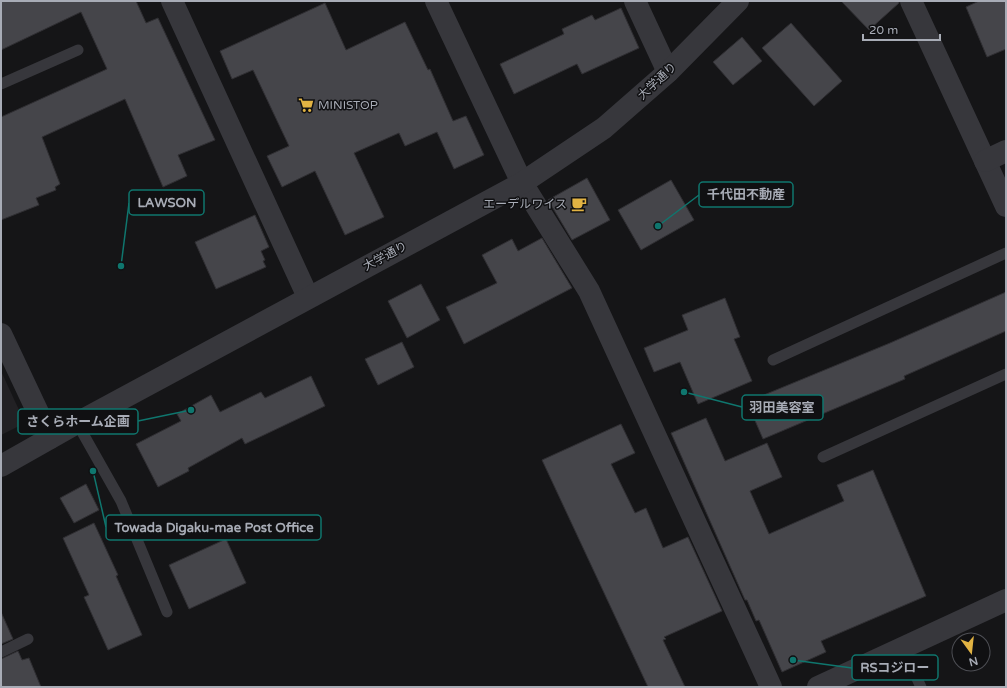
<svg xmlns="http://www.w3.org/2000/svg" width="1007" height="688" font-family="'Varela Round','Noto Sans JP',sans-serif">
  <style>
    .built { fill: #222124 }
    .building { fill: #45454a; stroke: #302f33 }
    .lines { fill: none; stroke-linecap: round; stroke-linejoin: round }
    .service { stroke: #37373c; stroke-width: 11 }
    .minor { stroke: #37373c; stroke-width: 22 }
    .tertiary { stroke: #37373c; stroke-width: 22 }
    .labels { text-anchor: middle; stroke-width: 3; stroke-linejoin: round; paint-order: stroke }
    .street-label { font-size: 12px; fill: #a8acb6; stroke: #101012 }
    .poi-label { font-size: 12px; fill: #a8acb6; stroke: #101012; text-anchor: start }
    .leader { fill: none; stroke: #0f766e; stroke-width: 1.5 }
    .callout-dot { fill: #0f766e; stroke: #101012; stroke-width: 1.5 }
    .callout { fill: #101012; stroke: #0f766e; stroke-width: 1.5 }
    .callout-label { font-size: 13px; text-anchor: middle; font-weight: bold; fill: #a8acb6 }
  </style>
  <rect width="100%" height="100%" fill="#151517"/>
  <!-- built -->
  <polygon class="built" points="1,371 25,423 1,435"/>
  <!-- building -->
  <g class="building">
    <polygon points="1,1 136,1 146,23 158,18 215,140 178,155 187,176 163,187 125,99 42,137 60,184 55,187 56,190 36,198 39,205 1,220 1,117 107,69 81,12 1,50"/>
    <polygon points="841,1 899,1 899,3 869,30"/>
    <polygon points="979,1 1006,1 1006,49 987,57 966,7"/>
    <polygon points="325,3 346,50 405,22 428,70 430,69 453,121 466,116 484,155 454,169 437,132 405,146 399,133 354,153 384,217 345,235 315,171 282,187 267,156 289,146 253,70 232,79 220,51"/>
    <polygon points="621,8 639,48 582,74 577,64 514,94 500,64 564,34 562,29 592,15 595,20"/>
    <polygon points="791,23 842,81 814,106 762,48"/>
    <polygon points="742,37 762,61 733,85 713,62"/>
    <polygon points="587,178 610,220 572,240 548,200"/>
    <polygon points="671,180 694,220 641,250 618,210"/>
    <polygon points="255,215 269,247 261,251 265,260 263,261 266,267 216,289 195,242"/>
    <polygon points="542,238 572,288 464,344 446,307 497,283 482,255 512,239 518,251"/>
    <polygon points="421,284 440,320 407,338 388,301"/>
    <polygon points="1006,292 1006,331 904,376 905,379 763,439 747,402 890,343"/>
    <polygon points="725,298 740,337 734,339 752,381 698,404 680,362 654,372 644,348 688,330 682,315"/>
    <polygon points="402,342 414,367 378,385 365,359"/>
    <polygon points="311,376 325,406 245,444 242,438 188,468 189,471 158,487 136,444 181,421 177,414 211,395 220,412 261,392 265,398"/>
    <polygon points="706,418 725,461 767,443 782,477 750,491 769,534 844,501 837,485 873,470 926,596 821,641 826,652 782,672 759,620 756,621 747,600 745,600 671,433"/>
    <polygon points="621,424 635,453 611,464 635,513 646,508 663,548 688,537 722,611 664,637 666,639 663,640 685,687 648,687 542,460"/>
    <polygon points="86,484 99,510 74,523 60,498"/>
    <polygon points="94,523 118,575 116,576 142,635 108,650 84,597 89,595 63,538"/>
    <polygon points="226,539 246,583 189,609 169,565"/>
    <polygon points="1,612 13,639 1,644"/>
    <polygon points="18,651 22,660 29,658 41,687 1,687 1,659"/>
  </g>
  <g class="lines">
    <!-- service -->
    <g class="service">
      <polyline points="1,84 78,50"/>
      <polyline points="773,360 1006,253"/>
      <polyline points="77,423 121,501 167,612"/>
      <polyline points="823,457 1006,374"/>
      <polyline points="902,647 921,687"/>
      <polyline points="1,652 28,639"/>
    </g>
    <!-- minor -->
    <g class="minor">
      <polyline points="172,1 308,297"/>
      <polyline points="436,1 522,183 589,291 771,687"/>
      <polyline points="635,1 668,72"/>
      <polyline points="911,1 1006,206"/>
      <polyline points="985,161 1006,151"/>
      <polyline points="1,334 50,438"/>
      <polyline points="818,687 1006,600"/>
    </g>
    <!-- tertiary -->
    <polyline class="tertiary" points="1,466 77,423 522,183 604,128 668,72 738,1"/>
  </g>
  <!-- icons -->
  <defs>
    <g id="supermarket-bare" transform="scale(1.2)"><path d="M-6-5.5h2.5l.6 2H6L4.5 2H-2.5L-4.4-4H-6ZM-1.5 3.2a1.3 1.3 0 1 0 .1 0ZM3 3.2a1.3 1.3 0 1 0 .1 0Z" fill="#e2b343" stroke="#101012" stroke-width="2.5" paint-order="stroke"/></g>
    <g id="cafe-bare" transform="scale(1.2)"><path d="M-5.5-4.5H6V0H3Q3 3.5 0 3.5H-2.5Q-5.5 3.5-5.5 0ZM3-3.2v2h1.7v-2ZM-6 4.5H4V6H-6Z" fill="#e2b343" stroke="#101012" stroke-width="2.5" paint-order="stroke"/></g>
  </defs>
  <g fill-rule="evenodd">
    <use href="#supermarket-bare" x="306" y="105"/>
    <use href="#cafe-bare" x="579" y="204"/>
  </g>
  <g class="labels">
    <!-- street labels -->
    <g class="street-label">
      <text transform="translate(657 81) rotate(-43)" y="4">大学通り</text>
      <text transform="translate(385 256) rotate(-28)" y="4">大学通り</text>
    </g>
    <!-- poi labels -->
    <g class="poi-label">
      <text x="318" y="109">MINISTOP</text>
      <text x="567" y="208" text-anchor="end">エーデルワイス</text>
    </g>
  </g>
  <!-- callouts -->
  <path class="leader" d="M658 226L699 195M121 266L129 203M684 392L742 407M191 410L138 421M93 471L106 527M793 660L852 668"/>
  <g class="callout-dot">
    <circle cx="658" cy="226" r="4"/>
    <circle cx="121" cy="266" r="4"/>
    <circle cx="684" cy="392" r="4"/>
    <circle cx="191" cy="410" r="4"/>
    <circle cx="93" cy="471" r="4"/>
    <circle cx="793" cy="660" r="4"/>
  </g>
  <g class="callout">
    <rect x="699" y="182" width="94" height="25" rx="4"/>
    <rect x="129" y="190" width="75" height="25" rx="4"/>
    <rect x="742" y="395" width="81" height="25" rx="4"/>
    <rect x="18" y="409" width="120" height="25" rx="4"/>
    <rect x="106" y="515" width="215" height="25" rx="4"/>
    <rect x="852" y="655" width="86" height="25" rx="4"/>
  </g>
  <g class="callout-label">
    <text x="746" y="199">千代田不動産</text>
    <text x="167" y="207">LAWSON</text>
    <text x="782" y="412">羽田美容室</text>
    <text x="78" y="426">さくらホーム企画</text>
    <text x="214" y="532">Towada Digaku-mae Post Office</text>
    <text x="895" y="672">RSコジロー</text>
  </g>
  <!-- border -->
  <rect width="1007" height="688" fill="none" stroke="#a8acb6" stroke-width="4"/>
  <!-- north arrow -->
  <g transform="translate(971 652) rotate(165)"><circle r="19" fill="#101012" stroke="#4d4e54"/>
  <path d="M0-3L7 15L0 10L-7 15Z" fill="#e2b343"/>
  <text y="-6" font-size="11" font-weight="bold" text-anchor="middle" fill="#a8acb6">N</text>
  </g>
  <!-- scale -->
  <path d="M863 34v6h77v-6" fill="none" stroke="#a8acb6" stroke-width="2"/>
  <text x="869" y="34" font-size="12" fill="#a8acb6" stroke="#101012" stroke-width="3" paint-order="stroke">20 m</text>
</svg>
